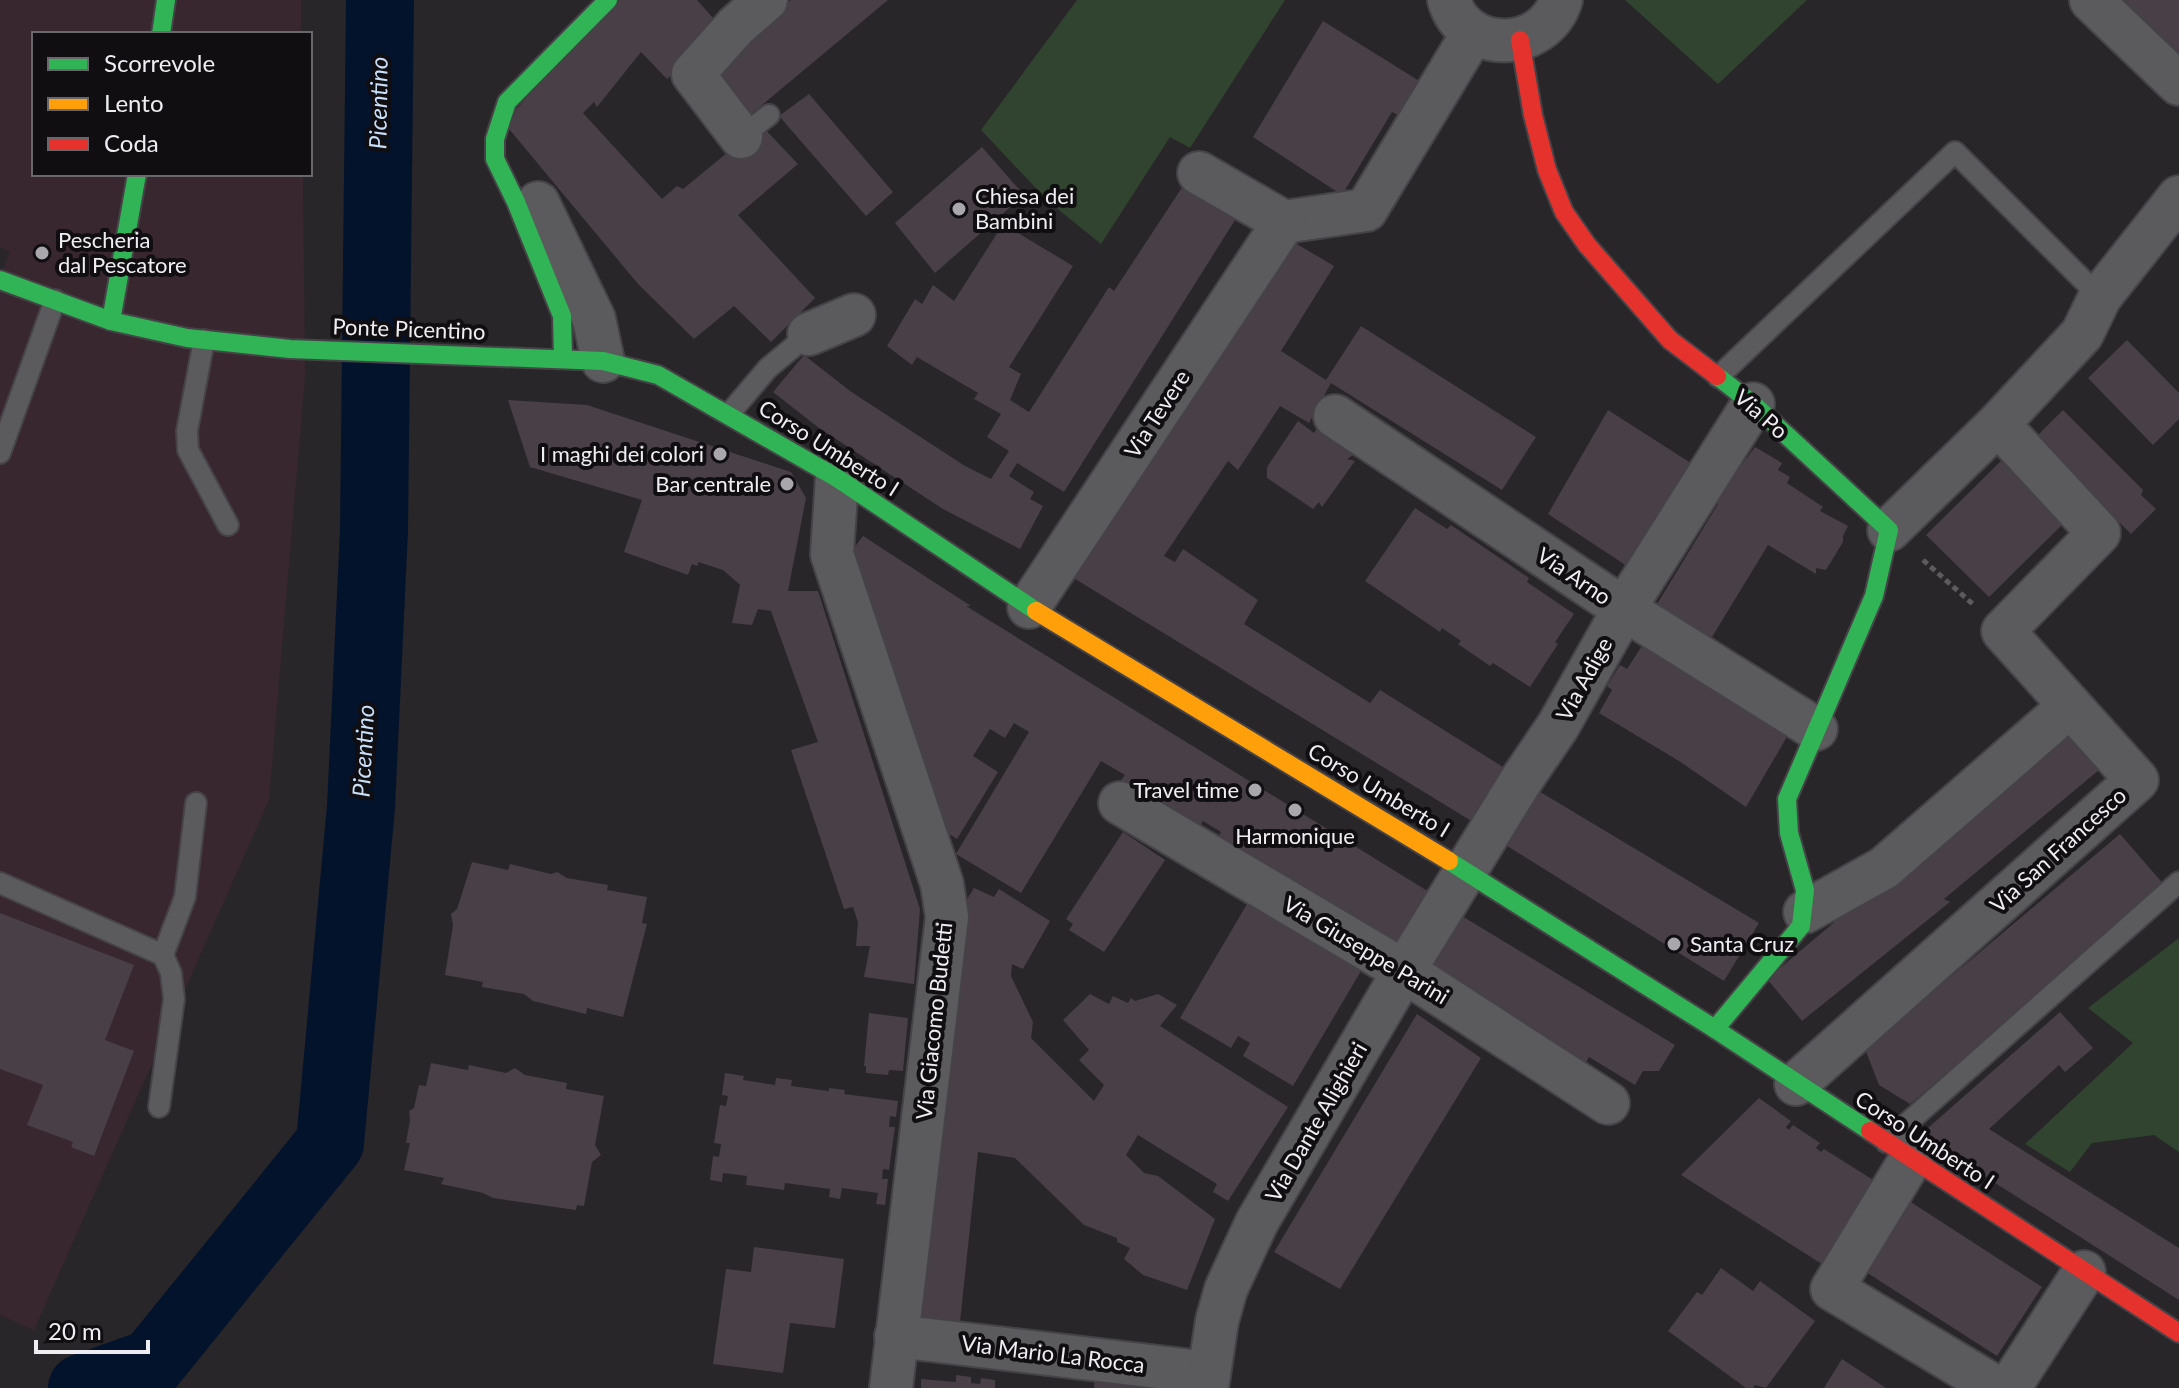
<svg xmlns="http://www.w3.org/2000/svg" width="2179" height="1388" font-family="Lato,sans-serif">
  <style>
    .industrial { fill: #38272e }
    .green { fill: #31442f }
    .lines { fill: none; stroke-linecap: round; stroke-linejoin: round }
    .river { stroke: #04132c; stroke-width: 68 }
    .building { fill: #493f47 }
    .lane-casing { stroke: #454347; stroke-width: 24 }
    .street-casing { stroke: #454347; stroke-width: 46 }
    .fast-casing { stroke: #454347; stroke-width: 22 }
    .slow-casing { stroke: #454347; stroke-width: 22 }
    .jam-casing { stroke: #454347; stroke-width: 22 }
    .path { stroke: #5d5c5d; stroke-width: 5; stroke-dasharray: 6 4; stroke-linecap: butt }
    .lane { stroke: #5b5a5c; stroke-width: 20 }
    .street { stroke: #5b5a5c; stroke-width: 42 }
    .fast { stroke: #30b455; stroke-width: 18 }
    .slow { stroke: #ff9f0a; stroke-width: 18 }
    .jam { stroke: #e5322d; stroke-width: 18 }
    .poi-dot { fill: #a9a7ab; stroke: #100e11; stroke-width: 3 }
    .labels { text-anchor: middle; stroke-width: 8; stroke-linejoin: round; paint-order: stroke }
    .poi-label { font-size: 22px; fill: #efedf1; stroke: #100e11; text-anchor: start }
    .street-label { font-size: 22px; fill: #efedf1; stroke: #100e11 }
    .water-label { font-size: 24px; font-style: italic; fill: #c9dff9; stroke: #100e11 }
  </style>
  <rect width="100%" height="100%" fill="#282629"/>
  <!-- industrial -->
  <polygon class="industrial" points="0,0 301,0 301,34 34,34 34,174 303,174 305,376 269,800 34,1330 0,1315 0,276 10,252 0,247"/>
  <!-- green -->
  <g class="green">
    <polygon points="1077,0 1285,0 1190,148 1170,137 1101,244 1049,202 981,130"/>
    <polygon points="1625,0 1807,0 1718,84"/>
    <polygon points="2179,938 2179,1152 2154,1135 2092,1143 2070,1172 2025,1144 2133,1043 2088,1008"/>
  </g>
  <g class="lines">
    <!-- river -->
    <polyline class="river" points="82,1388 152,1363 330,1143 361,807 374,530 380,0"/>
  </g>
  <!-- building -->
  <g class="building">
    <polygon points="615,0 697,0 713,18 699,50 667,79 641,52 597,107 594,102 583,113 662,199 677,186 683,189 761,125 798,164 738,215 815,298 771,342 734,306 694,339 638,284 504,123"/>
    <polygon points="791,0 888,0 750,115 709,70"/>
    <polygon points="2112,0 2179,0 2179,60"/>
    <polygon points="1323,21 1421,82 1402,117 1392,112 1342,195 1253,137"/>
    <polygon points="809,94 893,192 866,216 779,116"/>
    <polygon points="982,147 1024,195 935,273 895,223"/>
    <polygon points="1183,186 1235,220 1064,492 1017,463 1009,476 1034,492 1030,499 1043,506 1020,549 943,509 819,428 773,392 804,355 850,391 965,466 991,479 1009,451 987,437 1001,414 974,399 978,393 917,357 912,365 887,346 915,299 922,304 933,285 954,301 1003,224 1073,266 1009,367 1021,374 1010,400 1029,412 1109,287 1114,291"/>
    <polygon points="1280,234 1334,266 1281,351 1326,380 1361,326 1536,437 1502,490 1331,383 1309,423 1280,406 1238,470 1228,461 1164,556 1175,562 1183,549 1258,600 1244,624 1370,703 1380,690 1511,772 1478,825 1067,574"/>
    <polygon points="2127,340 2179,393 2179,419 2153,445 2088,378"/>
    <polygon points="508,400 587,405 791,472 806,498 788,591 818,591 920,909 914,984 864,977 870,946 856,946 858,922 853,907 844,909 791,750 818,742 771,611 758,609 752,625 732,623 740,585 723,570 698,562 698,566 692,564 688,575 624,552 642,500 530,467"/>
    <polygon points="1608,410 1697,467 1633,570 1548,514"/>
    <polygon points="2063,410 2143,490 2141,495 2156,509 2131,534 2115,518 2109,524 2028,445"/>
    <polygon points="1298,421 1314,433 1318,427 1356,453 1347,459 1355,461 1322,507 1319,502 1313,509 1267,478 1267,467"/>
    <polygon points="1755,447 1782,463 1778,470 1790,477 1787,483 1823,507 1820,511 1848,526 1843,536 1843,542 1826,570 1816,568 1816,574 1768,545 1709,642 1654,609 1718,504 1715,500"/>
    <polygon points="2001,461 2064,523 1989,597 1926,535"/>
    <polygon points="1415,508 1447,529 1451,525 1529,578 1527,582 1574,614 1555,642 1558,644 1530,687 1493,663 1490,666 1458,644 1461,641 1442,628 1440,632 1365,581"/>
    <polygon points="863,536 971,606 966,606 1434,895 1397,952 1217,839 1221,832 1203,821 1195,834 1116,787 1125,775 1101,761 1021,893 956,854 1029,732 1014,723 1005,738 990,729 973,756 998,772 957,839 935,825 842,564"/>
    <polygon points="1642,646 1788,735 1746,807 1679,761 1599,713 1612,690 1607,686 1620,665 1627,669"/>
    <polygon points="2063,729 2099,770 1944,899 1950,902 1802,1021 1767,979"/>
    <polygon points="1537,790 1759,923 1724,981 1504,844"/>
    <polygon points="1123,832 1165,860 1104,952 1069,930 1073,924 1066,919"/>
    <polygon points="2120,834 2166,887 1910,1104 1879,1085 1865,1049"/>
    <polygon points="472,862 508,870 510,864 551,874 557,872 567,878 608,885 607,890 647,897 642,923 647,924 623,1017 587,1008 586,1014 533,1001 524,994 482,987 483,982 445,975 453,925 451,914 457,909"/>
    <polygon points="974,888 994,897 999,889 1050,921 1023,969 1012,964 1011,976 1033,1022 1031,1038 1094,1101 1104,1085 1079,1060 1089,1050 1063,1020 1090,994 1109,1004 1113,996 1128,1003 1131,998 1135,1001 1158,994 1177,1005 1160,1026 1288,1107 1228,1201 1213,1192 1217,1184 1138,1135 1126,1155 1144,1173 1158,1176 1215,1219 1187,1290 1143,1275 1124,1259 1130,1248 1117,1242 1117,1238 1084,1225 1015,1158 978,1152 960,1322 908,1316 957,915"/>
    <polygon points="1247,904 1361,971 1293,1086 1243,1056 1250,1043 1238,1036 1231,1048 1180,1018"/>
    <polygon points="0,913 134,965 105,1040 134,1051 94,1156 71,1147 73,1142 27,1125 43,1085 0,1069"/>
    <polygon points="1457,913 1675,1045 1659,1071 1643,1071 1635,1085 1589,1057 1583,1068 1423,970"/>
    <polygon points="2060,1012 2093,1048 2065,1072 2059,1065 1989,1129 2179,1248 2179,1300 1920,1135"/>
    <polygon points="869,1013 908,1018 903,1071 889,1070 888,1075 866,1073 866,1066 864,1066"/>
    <polygon points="1417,1014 1481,1058 1340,1289 1274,1252"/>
    <polygon points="431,1063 468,1070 469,1065 506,1073 515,1068 525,1075 567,1083 566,1089 604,1096 595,1145 601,1155 592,1162 584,1206 577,1205 576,1210 493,1198 483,1193 441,1184 444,1178 404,1170 410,1143 406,1143 410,1120 409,1111 414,1108 419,1085 426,1086"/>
    <polygon points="725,1073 744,1076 743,1080 775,1085 776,1078 792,1080 791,1086 829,1091 829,1088 845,1090 844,1094 898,1101 896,1117 890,1116 889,1127 895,1127 889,1170 883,1169 882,1179 888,1179 885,1205 876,1204 878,1193 842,1188 840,1199 829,1197 830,1189 785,1183 784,1190 746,1185 747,1176 723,1173 722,1182 710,1180 713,1156 719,1157 721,1144 714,1143 720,1105 726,1106 728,1096 722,1095"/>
    <polygon points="1759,1098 1791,1121 1786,1127 1789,1130 1793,1125 1820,1143 1816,1148 1821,1152 1824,1149 1878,1183 1825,1266 1681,1175"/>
    <polygon points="1900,1195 2042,1287 1997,1356 1855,1265"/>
    <polygon points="754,1247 844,1259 835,1328 790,1323 783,1373 713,1364 726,1269 751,1272"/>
    <polygon points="1721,1268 1753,1291 1760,1281 1815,1321 1766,1388 1755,1385 1753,1388 1746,1388 1668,1331 1697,1292 1702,1295"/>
    <polygon points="1842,1359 1886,1388 1824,1388"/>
    <polygon points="1095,1374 1175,1388 1094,1388"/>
    <polygon points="956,1375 971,1377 971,1383 980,1384 981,1378 995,1380 995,1388 921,1388 921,1379 956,1382"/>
  </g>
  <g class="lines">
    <!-- lane casing -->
    <g class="lane-casing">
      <g id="lane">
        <polyline points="741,137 769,115"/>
        <polyline points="204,340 187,431 188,450 228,525"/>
        <polyline points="1718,377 1955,152 2100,297"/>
        <polyline points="729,414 768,368 809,334"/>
        <polyline points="0,453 55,300"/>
        <polyline points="0,883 163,955 185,897 196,803"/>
        <polyline points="159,1107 174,999 171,973 163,955"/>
        <polyline points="1886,1142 2179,882"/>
      </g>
    </g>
    <!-- street casing -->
    <g class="street-casing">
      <g id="street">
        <path d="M1449,0C1465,55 1544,53 1561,0"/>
        <polyline points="2091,0 2179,84"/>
        <polyline points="741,137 693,74 736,26 766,0"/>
        <polyline points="1199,173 1284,222 1366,210 1473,33"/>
        <polyline points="538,203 594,319 603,361"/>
        <polyline points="809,334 854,315"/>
        <polyline points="1335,416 1624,609 1816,729"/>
        <polyline points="837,478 832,554 942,884 947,917 891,1388"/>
        <polyline points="1889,530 1998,424 2082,334 2100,297 2179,197"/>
        <polyline points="1029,607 1284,222"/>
        <polyline points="1120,803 1404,971 1608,1103"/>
        <polyline points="1805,912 1884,868 2070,706"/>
        <polyline points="1796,1084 2137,780 2003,631 2099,533 1998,424"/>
        <polyline points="1911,1159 1832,1289 1997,1388"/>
        <polyline points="896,1336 1209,1373"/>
        <polyline points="1207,1388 1217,1321 1226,1289 1257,1222 1404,971 1522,779 1558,726 1624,609 1753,404"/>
        <polyline points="2009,1388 2084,1272"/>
      </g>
    </g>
    <!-- fast casing -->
    <g class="fast-casing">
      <g id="fast">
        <polyline points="161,34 166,0"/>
        <polyline points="0,280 111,321 187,338 290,349 603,361 658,375 837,478 1036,611"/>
        <polyline points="111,321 137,174"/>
        <polyline points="563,358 562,316 516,202 495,159 495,139 507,102 608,0"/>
        <polyline points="1449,861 1715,1029 1870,1131"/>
        <polyline points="1715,1029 1801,926 1805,890 1789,833 1787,799 1874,596 1889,530 1753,404 1717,376"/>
      </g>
    </g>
    <!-- slow casing -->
    <g class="slow-casing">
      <polyline id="slow" points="1036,611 1449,861"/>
    </g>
    <!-- jam casing -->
    <g class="jam-casing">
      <g id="jam">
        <polyline points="1520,40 1533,115 1547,170 1564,212 1587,245 1670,340 1717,376"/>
        <polyline points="1870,1131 2179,1333"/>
      </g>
    </g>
    <!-- path -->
    <polyline class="path" points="1923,560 1975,606"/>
    <!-- lane -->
    <use href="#lane" class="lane"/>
    <!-- street -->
    <use href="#street" class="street"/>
    <!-- fast -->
    <use href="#fast" class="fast"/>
    <!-- slow -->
    <use href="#slow" class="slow"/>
    <!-- jam -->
    <use href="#jam" class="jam"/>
  </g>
  <!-- markers -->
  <g class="poi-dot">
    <circle cx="959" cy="209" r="8"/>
    <circle cx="42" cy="253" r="8"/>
    <circle cx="720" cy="454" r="8"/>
    <circle cx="787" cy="484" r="8"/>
    <circle cx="1255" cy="790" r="8"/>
    <circle cx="1295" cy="810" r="8"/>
    <circle cx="1674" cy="944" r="8"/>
  </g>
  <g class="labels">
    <!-- poi labels -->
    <g class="poi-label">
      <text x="975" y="204">Chiesa dei<tspan x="975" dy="25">Bambini</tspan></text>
      <text x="58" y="248">Pescheria<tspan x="58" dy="25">dal Pescatore</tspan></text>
      <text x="704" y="462" text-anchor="end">I maghi dei colori</text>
      <text x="771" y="492" text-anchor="end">Bar centrale</text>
      <text x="1239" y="798" text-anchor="end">Travel time</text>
      <text x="1295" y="844" text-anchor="middle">Harmonique</text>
      <text x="1690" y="952">Santa Cruz</text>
    </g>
    <!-- street labels -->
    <g class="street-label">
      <text transform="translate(409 329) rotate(2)" y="8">Ponte Picentino</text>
      <text transform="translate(1157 414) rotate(-57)" y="8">Via Tevere</text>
      <text transform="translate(1761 414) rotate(41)" y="8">Via Po</text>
      <text transform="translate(829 448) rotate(32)" y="8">Corso Umberto I</text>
      <text transform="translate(1574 576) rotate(34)" y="8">Via Arno</text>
      <text transform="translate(1584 679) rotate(-61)" y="8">Via Adige</text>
      <text transform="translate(1379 790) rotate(31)" y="8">Corso Umberto I</text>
      <text transform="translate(2058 850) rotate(-42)" y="8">Via San Francesco</text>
      <text transform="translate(1366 950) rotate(31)" y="8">Via Giuseppe Parini</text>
      <text transform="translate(934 1021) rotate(-84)" y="8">Via Giacomo Budetti</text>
      <text transform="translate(1316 1122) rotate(-60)" y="8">Via Dante Alighieri</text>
      <text transform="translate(1925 1140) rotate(33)" y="8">Corso Umberto I</text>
      <text transform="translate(1053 1354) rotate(7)" y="8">Via Mario La Rocca</text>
    </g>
    <!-- water labels -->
    <g class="water-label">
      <text transform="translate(379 103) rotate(-89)" y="8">Picentino</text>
      <text transform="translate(364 751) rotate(-87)" y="8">Picentino</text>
    </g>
  </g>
  <!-- legend -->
  <rect x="32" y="32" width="280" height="144" fill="#100e11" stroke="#69676b" stroke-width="2"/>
  <rect x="48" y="58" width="40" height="12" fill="#30b455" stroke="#69676b" stroke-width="2"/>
  <text x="104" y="72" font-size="24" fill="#efedf1">Scorrevole</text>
  <rect x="48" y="98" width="40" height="12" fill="#ff9f0a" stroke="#69676b" stroke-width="2"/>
  <text x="104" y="112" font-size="24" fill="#efedf1">Lento</text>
  <rect x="48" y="138" width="40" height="12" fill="#e5322d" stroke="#69676b" stroke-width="2"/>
  <text x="104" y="152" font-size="24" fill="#efedf1">Coda</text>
  <!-- scale -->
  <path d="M36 1340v12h112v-12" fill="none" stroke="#efedf1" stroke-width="4"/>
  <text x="48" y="1340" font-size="24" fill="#efedf1" stroke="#100e11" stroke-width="6" paint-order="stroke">20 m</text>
</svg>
